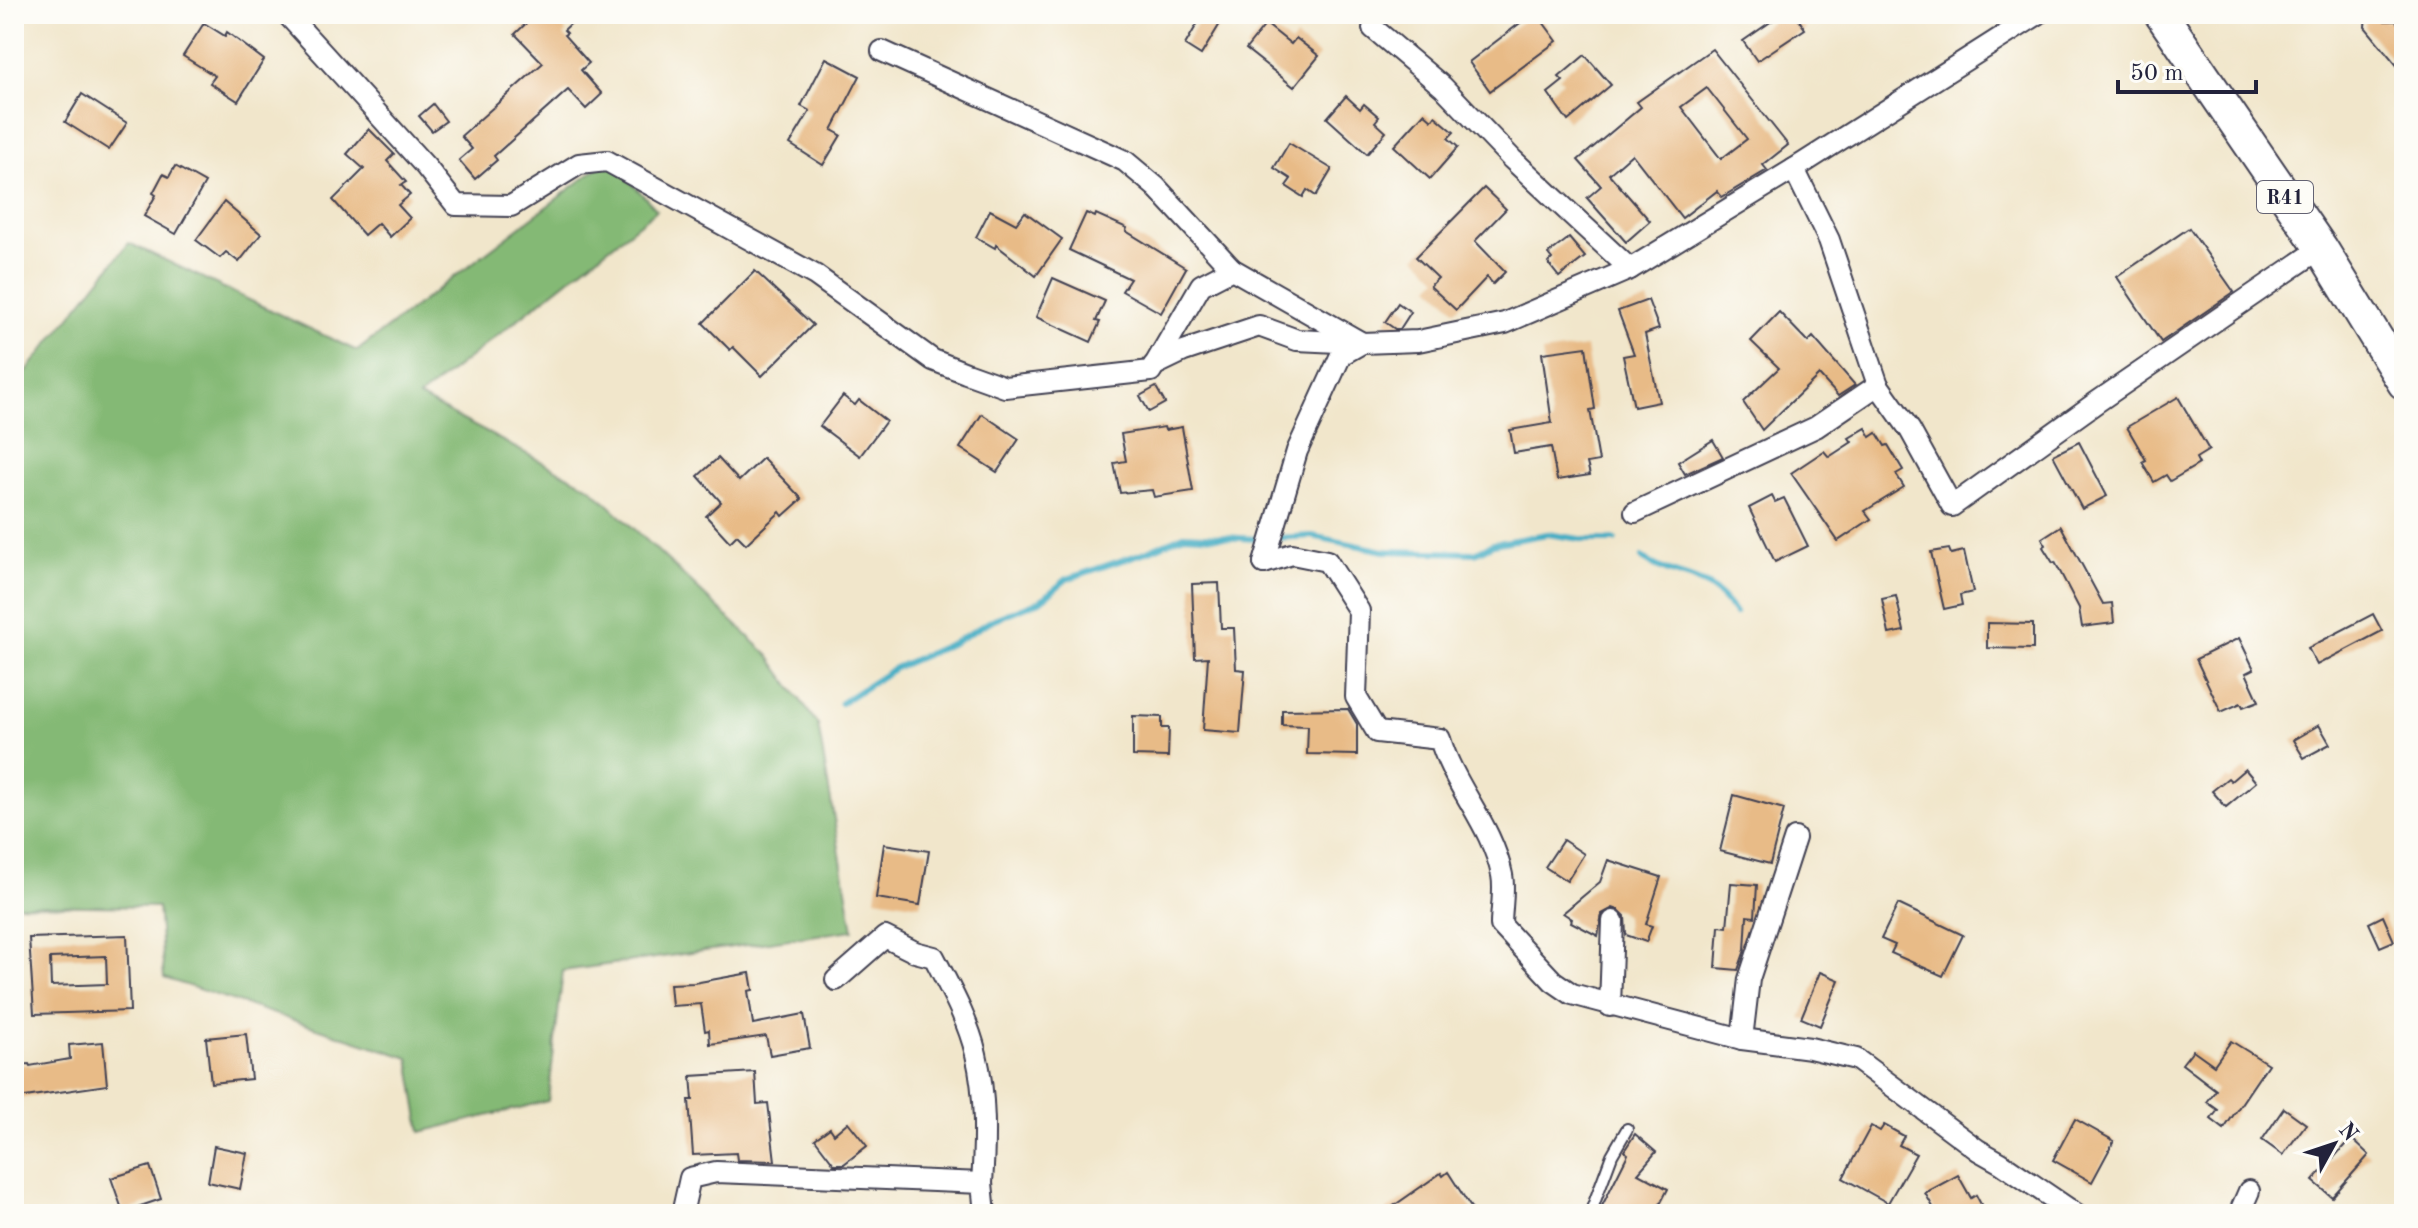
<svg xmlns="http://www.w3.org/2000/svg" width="2418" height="1228" font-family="'Old Standard TT',serif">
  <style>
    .forest { fill: #84b974; stroke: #536e58; stroke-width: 2 }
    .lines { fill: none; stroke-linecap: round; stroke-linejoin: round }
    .stream { stroke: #45adc4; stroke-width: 6 }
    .building { fill: #e8bb87; fill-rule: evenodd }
    .service-casing { stroke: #413f51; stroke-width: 14 }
    .minor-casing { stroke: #413f51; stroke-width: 24 }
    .primary-casing { stroke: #413f51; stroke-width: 36 }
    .service { stroke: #fff; stroke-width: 10 }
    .minor { stroke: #fff; stroke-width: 20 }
    .primary { stroke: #fff; stroke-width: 32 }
    .labels { text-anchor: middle; stroke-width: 7; stroke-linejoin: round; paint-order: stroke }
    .shield { fill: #fdfcf7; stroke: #646373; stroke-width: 2 }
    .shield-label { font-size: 20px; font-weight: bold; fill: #22223b }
  </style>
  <rect width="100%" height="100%" fill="#fdfcf7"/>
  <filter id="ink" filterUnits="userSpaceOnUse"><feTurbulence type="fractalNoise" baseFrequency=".0125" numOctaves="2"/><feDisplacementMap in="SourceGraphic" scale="16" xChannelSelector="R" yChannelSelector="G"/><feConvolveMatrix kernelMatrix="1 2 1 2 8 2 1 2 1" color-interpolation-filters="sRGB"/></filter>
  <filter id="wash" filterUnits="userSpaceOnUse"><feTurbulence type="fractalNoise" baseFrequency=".006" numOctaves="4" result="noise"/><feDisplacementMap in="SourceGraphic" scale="32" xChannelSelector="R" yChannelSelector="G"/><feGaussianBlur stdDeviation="1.8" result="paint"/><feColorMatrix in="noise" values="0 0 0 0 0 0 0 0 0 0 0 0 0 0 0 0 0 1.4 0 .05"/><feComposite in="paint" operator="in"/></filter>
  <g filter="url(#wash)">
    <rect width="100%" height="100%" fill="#f1e6cb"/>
    <!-- forest -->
    <polygon class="forest" points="609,159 657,210 419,397 590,487 769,656 818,725 853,930 563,971 548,1101 421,1132 409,1058 164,978 158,907 14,905 14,387 129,243 357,351"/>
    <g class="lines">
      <!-- stream -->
      <g class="stream">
        <path d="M1642,558C1680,583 1705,569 1735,613"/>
        <polyline points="841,703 895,668 955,642 994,619 1040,601 1067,579 1143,553 1184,535 1258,539 1312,536 1384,551 1475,553 1493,544 1547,534 1587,540 1615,540"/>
      </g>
    </g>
    <g id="blocks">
      <!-- building -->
      <g class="building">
        <polygon points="536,14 581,14 564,30 567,33 564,35 589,63 581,70 602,94 586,109 568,90 494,156 497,160 475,179 459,160 472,149 461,136 543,63 515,34"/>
        <polygon points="1203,14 1226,14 1201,55 1185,45"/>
        <polygon points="1532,14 1537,14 1557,41 1490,91 1469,62"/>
        <polygon points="1782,14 1795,14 1805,29 1757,61 1743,41"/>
        <polygon points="2366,14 2386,14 2385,21 2396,21 2404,32 2404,74 2365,27"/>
        <polygon points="204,23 225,36 227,32 264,60 238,101 210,83 215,76 183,56"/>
        <polygon points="1266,24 1291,44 1296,38 1319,56 1294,87 1246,49"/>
        <path d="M1712,49L1788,145L1763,165L1767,170L1722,197L1717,191L1682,218L1632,154L1609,174L1650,221L1626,242L1587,198L1601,186L1578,160L1641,107L1637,102ZM1707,88L1747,139L1721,159L1681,107Z"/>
        <polygon points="1585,55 1611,85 1568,121 1548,93 1563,81 1559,77"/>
        <polygon points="826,58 860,76 832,130 841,135 823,165 790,144 810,111 801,106"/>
        <polygon points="82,94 127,123 109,150 65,122"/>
        <polygon points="1346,96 1360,109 1364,104 1379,117 1375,122 1386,132 1367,154 1327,118"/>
        <polygon points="433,104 446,121 432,131 419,116"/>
        <polygon points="1424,113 1432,120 1435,116 1454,132 1448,138 1458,147 1430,179 1394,146"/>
        <polygon points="369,129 394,154 387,161 406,182 401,185 410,195 398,205 410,218 390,237 378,223 364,235 333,200 364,169 347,154"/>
        <polygon points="1289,143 1332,169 1316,196 1307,190 1303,197 1286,186 1291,179 1274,168"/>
        <polygon points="175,166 205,183 176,234 144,216 156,195 153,193 163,174 169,177"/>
        <polygon points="1484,188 1506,209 1475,241 1505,272 1493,284 1487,277 1456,310 1430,286 1438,278 1416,257"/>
        <polygon points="224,202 261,234 239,262 226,252 220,258 196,240"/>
        <polygon points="990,210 1016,224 1025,212 1062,239 1036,276 996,245 995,248 976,237"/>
        <polygon points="1086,213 1095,217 1096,214 1127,228 1126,231 1186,268 1161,313 1122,291 1130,279 1069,250"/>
        <polygon points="2189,228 2234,292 2161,342 2117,277"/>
        <polygon points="1569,238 1585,257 1559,277 1548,263 1552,259 1548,254"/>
        <polygon points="755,271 813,325 762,376 733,347 730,350 703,323"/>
        <polygon points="1053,278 1105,301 1096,321 1100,322 1091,342 1036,317"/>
        <polygon points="1648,300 1659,329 1645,334 1659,402 1634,407 1623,356 1634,354 1618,311"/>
        <polygon points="1398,303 1411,312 1400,329 1395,329 1385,322"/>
        <polygon points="1779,312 1808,342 1813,337 1855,385 1838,396 1819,375 1762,430 1743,402 1779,368 1751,341"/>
        <polygon points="1586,347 1595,409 1590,410 1599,461 1587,463 1590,475 1557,480 1551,447 1514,453 1510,430 1552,423 1542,353"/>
        <polygon points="1156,387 1165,403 1149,412 1140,396"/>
        <polygon points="843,396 855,405 859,400 886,421 860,456 820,426"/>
        <polygon points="2178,397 2209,450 2196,458 2199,464 2170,481 2166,475 2154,482 2142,462 2146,460 2127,427"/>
        <polygon points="982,414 1019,439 997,472 960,448"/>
        <polygon points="1164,427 1165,430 1182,427 1193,491 1154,497 1152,490 1120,493 1114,463 1126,461 1121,434"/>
        <polygon points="1866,428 1871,437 1877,433 1885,446 1888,445 1903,470 1896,474 1904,487 1865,511 1871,519 1838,541 1791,473 1824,451 1829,457 1852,442 1849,438"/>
        <polygon points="1713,440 1723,457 1685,474 1678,462"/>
        <polygon points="2079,442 2107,496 2082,509 2053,455"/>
        <polygon points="718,458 739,481 763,458 802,499 783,516 780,512 746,544 737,535 730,542 706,516 721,502 698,476"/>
        <polygon points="1772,496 1775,502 1784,498 1808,546 1775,562 1749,508"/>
        <polygon points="2061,526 2103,604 2112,603 2114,623 2082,627 2079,608 2055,562 2053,563 2043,547 2046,545 2042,538"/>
        <polygon points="1949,549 1951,554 1964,551 1973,592 1960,595 1962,605 1944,609 1931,552"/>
        <polygon points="1219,583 1221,628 1234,628 1236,669 1245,670 1240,733 1203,730 1208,657 1195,658 1192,584"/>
        <polygon points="1896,596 1904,631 1889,634 1882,599"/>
        <polygon points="2373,614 2382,631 2317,665 2308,648"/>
        <polygon points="1987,623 2033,624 2033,649 1987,648"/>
        <polygon points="2239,638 2254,669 2246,673 2259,701 2243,707 2241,703 2221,712 2196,659"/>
        <polygon points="1348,709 1357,724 1357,755 1307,754 1308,726 1282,725 1282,710"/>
        <polygon points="1133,716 1162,717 1162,728 1169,728 1168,757 1133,756"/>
        <polygon points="2319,725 2330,744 2304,758 2293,740"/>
        <polygon points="2245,769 2256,782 2226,807 2212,791 2228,778 2231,781"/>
        <polygon points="1734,795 1784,809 1770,864 1720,851"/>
        <polygon points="1563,840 1584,854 1567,881 1545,867"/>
        <polygon points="884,844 929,851 920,905 876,898"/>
        <polygon points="1608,860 1661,877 1646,924 1652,926 1646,942 1626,935 1625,916 1619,910 1613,908 1602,914 1598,936 1571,922 1572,919 1563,913 1600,882"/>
        <polygon points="1731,883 1757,885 1755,917 1747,916 1745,950 1738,970 1716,968 1719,926 1727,927"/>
        <polygon points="1898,904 1963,935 1943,976 1891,953 1895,945 1881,939"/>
        <polygon points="2383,916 2394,941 2380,947 2369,923"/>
        <path d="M127,935L130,1011L34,1014L29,938ZM106,956L107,984L51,986L50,958Z"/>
        <polygon points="1820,972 1839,980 1820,1026 1801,1018"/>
        <polygon points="750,973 753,990 748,991 753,1024 804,1014 810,1048 770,1055 766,1036 710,1044 709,1030 705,1031 701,1004 672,1006 670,984 694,983"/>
        <polygon points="246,1034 251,1079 211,1083 206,1038"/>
        <polygon points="2231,1041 2268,1064 2224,1129 2211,1119 2218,1110 2207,1102 2216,1090 2182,1064 2193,1050 2214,1065"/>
        <polygon points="103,1042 107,1085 18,1098 14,1066 29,1064 30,1066 70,1059 69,1045"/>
        <polygon points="755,1072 757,1104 768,1103 775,1161 737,1160 736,1153 693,1155 689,1100 693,1100 691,1076"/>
        <polygon points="2284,1108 2306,1124 2283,1155 2262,1140"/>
        <polygon points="2075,1119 2114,1141 2092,1182 2053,1160"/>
        <polygon points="848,1122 867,1146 844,1164 834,1164 815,1139 830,1128 834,1134"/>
        <polygon points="1884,1125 1904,1136 1899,1145 1916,1154 1888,1203 1843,1178 1871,1126 1880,1131"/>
        <polygon points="1635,1134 1656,1152 1638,1173 1668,1189 1655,1214 1606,1214 1600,1210 1628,1154 1624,1151"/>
        <polygon points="2351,1138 2369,1155 2332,1197 2313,1181"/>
        <polygon points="214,1146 247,1153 240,1189 208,1182"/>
        <polygon points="150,1166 161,1199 123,1212 111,1178"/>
        <polygon points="1448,1172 1475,1214 1382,1214 1441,1173 1443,1176"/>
        <polygon points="1958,1175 1971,1198 1976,1195 1986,1214 1937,1214 1925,1193"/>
      </g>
    </g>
  </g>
  <g filter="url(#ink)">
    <use href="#blocks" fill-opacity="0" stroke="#413f51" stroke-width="2"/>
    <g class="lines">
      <!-- service casing -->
      <g class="service-casing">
        <polyline id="service" points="1590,1214 1612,1155 1627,1129"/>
      </g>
      <!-- minor casing -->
      <g class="minor-casing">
        <g id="minor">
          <polyline points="287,14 426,167 456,205 511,206 579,164 607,161 815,275 933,360 966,373 1005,387 1151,371 1201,285 1232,269 1362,343 1418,341 1505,323 1630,269 1794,169 2038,14"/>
          <polyline points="1373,28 1443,87 1512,159 1630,269"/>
          <polyline points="882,51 1125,161 1156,187 1232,269"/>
          <polyline points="1794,169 1829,240 1878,385"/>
          <polyline points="1153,366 1184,351 1259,326 1297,340 1358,343"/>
          <polyline points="1635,512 1816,427 1878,385 1910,430 1952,506 2097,402 2321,248"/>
          <path d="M1264,563L1292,554L1327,561L1359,611L1356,697L1377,732L1440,739C1454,787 1492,825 1502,875C1505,890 1501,910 1501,925L1553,981L1572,994L1742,1039L1810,1048L1856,1059L1978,1150L2001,1163L2076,1214"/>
          <polyline points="1264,563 1297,451 1341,355 1362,343"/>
          <path d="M836,980L885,937L915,952L934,957C950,988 968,1020 976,1054C986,1096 985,1140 982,1183"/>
          <polyline points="1610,1006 1613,921"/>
          <polyline points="1742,1039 1749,979 1795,838"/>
          <polyline points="682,1214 690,1178 716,1172 982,1183 985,1214"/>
          <polyline points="2239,1214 2249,1191"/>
        </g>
      </g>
      <!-- primary casing -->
      <g class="primary-casing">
        <polyline id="primary" points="2161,14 2321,248 2404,383"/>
      </g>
      <!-- service -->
      <use href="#service" class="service"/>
      <!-- minor -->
      <use href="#minor" class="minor"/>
      <!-- primary -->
      <use href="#primary" class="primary"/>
    </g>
  </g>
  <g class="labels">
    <!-- shield labels -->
    <rect class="shield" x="2257" y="181" width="56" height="32" rx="6"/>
    <g class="shield-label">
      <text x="2285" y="204">R41</text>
    </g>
  </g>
  <!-- margin -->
  <rect width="2418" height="1228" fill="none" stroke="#fdfcf7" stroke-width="48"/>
  <!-- north arrow -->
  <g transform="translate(2334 1144) rotate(50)" stroke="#fdfcf7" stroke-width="6" paint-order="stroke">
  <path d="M0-6L14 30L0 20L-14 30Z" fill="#22223b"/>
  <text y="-12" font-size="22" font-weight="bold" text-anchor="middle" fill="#22223b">N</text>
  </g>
  <!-- scale -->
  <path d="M2118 80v12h138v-12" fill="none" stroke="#22223b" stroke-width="4"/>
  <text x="2130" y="80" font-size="24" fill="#22223b" stroke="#fdfcf7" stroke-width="6" paint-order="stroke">50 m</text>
</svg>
